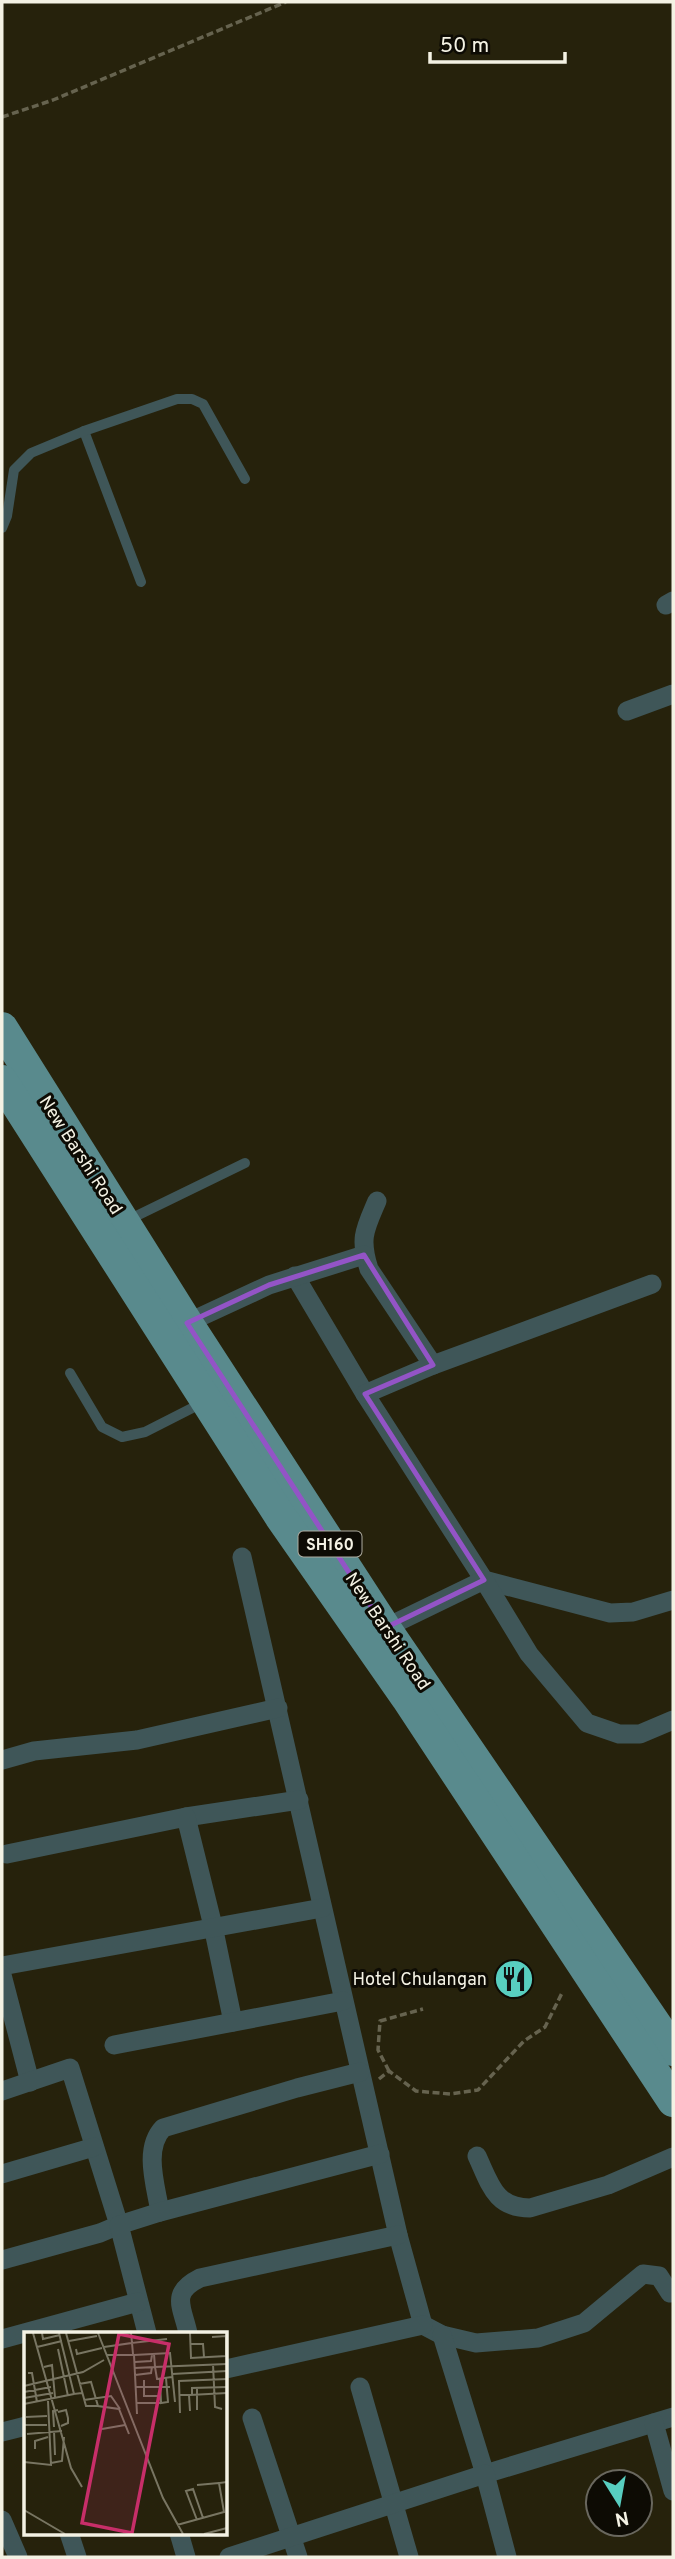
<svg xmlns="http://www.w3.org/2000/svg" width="675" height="2559" font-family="Overpass,sans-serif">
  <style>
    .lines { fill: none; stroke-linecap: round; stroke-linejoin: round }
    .path { stroke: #66634f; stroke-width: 3.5; stroke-dasharray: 7 3.5; stroke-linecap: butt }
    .lane { stroke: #3f5658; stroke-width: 10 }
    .street { stroke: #3f5658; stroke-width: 19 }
    .primary { stroke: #598a8d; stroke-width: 32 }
    .marked { fill: none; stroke: #9354c6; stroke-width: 5; stroke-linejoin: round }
    .labels { text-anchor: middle; stroke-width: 6; stroke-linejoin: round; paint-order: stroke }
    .shield { fill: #0d0b04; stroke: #afada1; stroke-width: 2 }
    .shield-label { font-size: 16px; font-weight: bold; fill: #f4f2e4 }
    .street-label { font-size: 18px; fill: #f4f2e4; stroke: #0d0b04 }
    .poi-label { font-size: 18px; fill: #f4f2e4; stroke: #0d0b04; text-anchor: end }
    .inset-road { fill: none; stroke: #787562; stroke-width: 2 }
    .view { fill: #c72e69; fill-opacity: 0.15; stroke: #c72e69; stroke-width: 3.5 }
    .inset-edge { fill: none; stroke: #f4f2e4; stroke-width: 3.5 }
  </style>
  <rect width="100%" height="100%" fill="#26220c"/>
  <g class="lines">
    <!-- path -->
    <g class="path">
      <polyline points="2,117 53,100 286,2"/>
      <polyline points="389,2071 378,2050 380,2021 423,2009"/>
      <polyline points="379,2079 389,2071 416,2091 450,2094 478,2090 524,2041 545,2027 562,1993"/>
    </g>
    <!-- lane -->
    <g class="lane">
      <polyline points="84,431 141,582"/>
      <polyline points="2,528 7,516 14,470 31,453 84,431 177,399 192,399 203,404 245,479"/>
      <polyline points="126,1221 245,1163"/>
      <polyline points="70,1373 102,1427 122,1437 145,1432 204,1402"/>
    </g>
    <!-- street -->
    <g class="street">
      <polyline points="666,605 673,601"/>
      <polyline points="627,711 673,694"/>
      <path d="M377,1201C365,1229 359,1238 369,1269L433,1365"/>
      <polyline points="295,1276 365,1394 484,1580 610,1613 633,1612 673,1600"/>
      <polyline points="187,1323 269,1285 364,1255"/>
      <polyline points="365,1394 433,1365 652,1284"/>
      <polyline points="242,1557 398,2235 423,2325 442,2335 476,2343 538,2338 584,2323 643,2274 659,2276 670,2293 673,2292"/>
      <polyline points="385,1628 484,1580 529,1654 587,1723 619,1734 640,1734 673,1720"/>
      <polyline points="2,1760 34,1751 137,1740 278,1708"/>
      <polyline points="186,1817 299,1800"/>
      <polyline points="7,1854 186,1817 213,1926 233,2022"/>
      <polyline points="2,1966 322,1908"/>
      <polyline points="2,1975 30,2082"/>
      <polyline points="114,2045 343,2001"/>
      <polyline points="2,2091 70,2068 119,2225 100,2233 2,2260"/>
      <path d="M477,2156C490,2184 495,2208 530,2208L608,2185L673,2157"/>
      <polyline points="2,2174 94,2147"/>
      <path d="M160,2212C156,2186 143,2149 163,2128L297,2088L360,2072"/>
      <polyline points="147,2333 119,2225 160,2212 380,2154"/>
      <path d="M188,2333C182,2306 170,2293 200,2278L398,2235"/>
      <polyline points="442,2335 485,2474 673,2417"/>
      <polyline points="2,2339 138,2302"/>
      <polyline points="226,2369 423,2325"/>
      <polyline points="360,2387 409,2557"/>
      <polyline points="252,2418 298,2557"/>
      <polyline points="654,2423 673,2491"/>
      <polyline points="2,2432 26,2426"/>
      <polyline points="2,2520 18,2557"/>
      <polyline points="69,2533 77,2557"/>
      <polyline points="179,2533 186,2557"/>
      <polyline points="229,2557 485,2474 507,2557"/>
    </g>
    <!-- primary -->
    <g class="primary">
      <polyline points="2,1028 187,1323 385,1628 673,2050"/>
      <polyline points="2,1081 280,1516 407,1698 673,2101"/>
    </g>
  </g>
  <!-- marked area -->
  <path class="marked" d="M364,1255L433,1365L365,1394L484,1580L385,1628L187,1323L269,1285Z"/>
  <!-- icons -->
  <defs>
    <g id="restaurant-disc" transform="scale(2.0125)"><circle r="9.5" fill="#58cec0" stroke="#0d0b04"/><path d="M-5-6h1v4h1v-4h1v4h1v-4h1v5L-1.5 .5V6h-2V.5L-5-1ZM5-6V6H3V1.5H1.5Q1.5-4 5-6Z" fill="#111"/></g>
  </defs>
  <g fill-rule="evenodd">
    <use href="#restaurant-disc" x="514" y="1979"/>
  </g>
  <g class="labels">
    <!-- shield labels -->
    <rect class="shield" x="298.5" y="1531.5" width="63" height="25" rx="5"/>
    <g class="shield-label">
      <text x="330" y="1550">SH160</text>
    </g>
    <!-- street labels -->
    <g class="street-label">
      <text transform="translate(81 1155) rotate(57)" y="6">New Barshi Road</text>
      <text transform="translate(388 1631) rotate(56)" y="6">New Barshi Road</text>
    </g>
    <!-- poi labels -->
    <g class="poi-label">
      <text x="487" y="1985">Hotel Chulangan</text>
    </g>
  </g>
  <!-- overview -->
  <g transform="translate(24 2332)">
    <rect width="203" height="203" fill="#26220c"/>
    <path class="inset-road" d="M9,1L47,136L58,155M18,1L19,7L36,3M35,1L50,62L58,61M42,1L62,74H74M74,1L139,166L159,202M107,1L108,11L143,7M166,1L167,26L202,24V4L188,5M45,9L73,4M167,12H179L180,25M13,15L38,9M80,15L108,11L109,22M34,17L44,64M52,17L53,22L78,16M83,23H110L113,82M110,23L146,21L151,70M111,30L127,29L128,23M189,32L191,75L198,77M20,35L28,33L31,65M111,36L131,35L130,22M4,41H8L13,70M148,42L203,39M111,43L127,41L128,35M148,45L133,47L131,35L203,32M136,47L137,71L144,70L142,46M120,48V64H134M55,52L67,50L74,74L95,77L105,102M0,54L59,40L80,28M112,55H146M173,55V78M0,60L27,55M155,63H165L166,79M166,63L203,61M168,63V56L203,55M0,66L29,61M60,68L87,64L96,77M112,71H137M0,72L50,62M34,80L42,78L44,86V91L37,94M156,81L155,49L203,47M2,85L23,84M0,93H23M30,95L29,79L34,78M78,97L101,93M30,99L31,123M3,102L38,99M11,117V109L24,105M0,130L27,133L24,69M27,131L38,129L40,105M173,153L195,151M0,178L41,202M173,188L162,159L169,157L179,186M153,193L200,180L195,151L203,150M180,202L203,196"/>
    <path class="view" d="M95,2L145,12L108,201L58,191Z"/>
    <rect width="203" height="203" class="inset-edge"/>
  </g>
  <!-- border -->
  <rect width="675" height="2559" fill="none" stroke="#f4f2e4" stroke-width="7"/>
  <!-- north arrow -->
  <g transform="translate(619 2503) rotate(169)"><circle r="33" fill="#0d0b04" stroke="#69675e" stroke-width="2"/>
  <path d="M0-5L12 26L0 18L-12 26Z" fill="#58cec0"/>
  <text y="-10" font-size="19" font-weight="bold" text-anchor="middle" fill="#f4f2e4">N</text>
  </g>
  <!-- scale -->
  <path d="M430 52v10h135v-10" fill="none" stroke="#f4f2e4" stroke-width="3.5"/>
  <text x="440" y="52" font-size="21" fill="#f4f2e4" stroke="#0d0b04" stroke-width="5" paint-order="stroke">50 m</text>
</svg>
